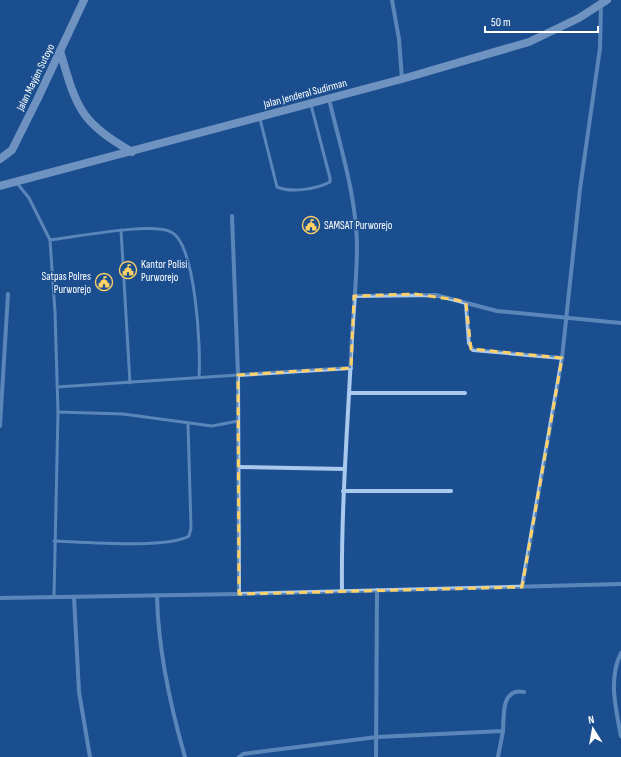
<svg xmlns="http://www.w3.org/2000/svg" width="621" height="757" font-family="'Sofia Sans Condensed',sans-serif">
  <style>
    .lines { fill: none; stroke-linecap: round; stroke-linejoin: round }
    .lane { stroke: #a9c9ee; stroke-width: 3 }
    .street { stroke: #a9c9ee; stroke-width: 4 }
    .secondary { stroke: #d6e6fa; stroke-width: 8 }
    .marked { fill: none; stroke: #ffd166; stroke-width: 3; stroke-dasharray: 8 5; stroke-linejoin: round }
    .labels { text-anchor: middle; stroke-width: 3; stroke-linejoin: round; paint-order: stroke }
    .street-label { font-size: 11px; fill: #fff; stroke: #1b4f8f }
    .poi-label { font-size: 11px; fill: #fff; stroke: #1b4f8f; text-anchor: start }
  </style>
  <rect width="100%" height="100%" fill="#1b4f8f"/>
  <g class="lines">
    <!-- lane -->
    <g class="lane">
      <path d="M260,119L277,187C291,193 317,189 330,182V178L311,105"/>
      <polyline points="16,182 29,198 50,240 55,312 58,412 54,597"/>
      <polyline points="121,230 130,383"/>
      <path d="M50,240C75,237 152,222 171,232C196,244 201,350 199,377"/>
      <polyline points="57,387 238,375"/>
      <polyline points="58,412 123,414 212,426 238,421"/>
      <path d="M54,541C82,542 168,549 189,536L191,528L188,424"/>
    </g>
    <!-- street -->
    <g class="street">
      <polyline points="392,0 399,39 402,79"/>
      <path d="M329,99C340,146 356,195 357,244C357,275 354,306 352,337C348,422 341,506 342,591"/>
      <polyline points="232,216 238,375 239,594"/>
      <polyline points="354,296 436,295 497,311 621,323"/>
      <polyline points="466,303 469,343 473,350 562,358"/>
      <polyline points="238,375 351,368"/>
      <polyline points="350,393 465,393"/>
      <polyline points="0,426 8,294"/>
      <polyline points="239,467 345,469"/>
      <polyline points="343,491 451,491"/>
      <polyline points="522,587 562,358 580,189 600,48 601,4"/>
      <path d="M157,595C158,649 170,705 185,757"/>
      <polyline points="74,597 79,692 90,757"/>
      <polyline points="0,598 239,594 621,584"/>
      <path d="M621,653C608,679 616,710 621,736"/>
      <path d="M503,731C504,715 501,688 524,692"/>
      <polyline points="239,757 243,754 377,737 503,731 498,757"/>
      <polyline points="376,757 377,590"/>
    </g>
    <!-- secondary -->
    <g class="secondary">
      <path d="M60,51C67,73 73,103 90,121C102,134 117,143 132,152"/>
      <polyline points="0,159 12,150 37,100 84,0"/>
      <polyline points="0,186 402,79 529,42 579,18 607,0"/>
    </g>
  </g>
  <!-- marked area -->
  <path d="M0 0H621V757H0ZM415,294L457,300L466,303L471,349L562,358L522,587L239,594L238,375L351,368L354,296Z" fill="#1b4f8f" fill-opacity=".55" fill-rule="evenodd"/>
  <path class="marked" d="M415,294L457,300L466,303L471,349L562,358L522,587L239,594L238,375L351,368L354,296Z"/>
  <!-- icons -->
  <defs>
    <g id="civic-ring" transform="scale(0.9)"><circle r="9.5" fill="#1b4f8f" stroke="#ffd166" stroke-width="1.5"/><path d="M-.6-6.5H3V-4.5H.6V-3L4-1V1h2V6H-6V1h2V-1L-.6-3ZM-1.2 2.5V6h2.4V2.5Z" fill="#ffd166"/></g>
  </defs>
  <g fill-rule="evenodd">
    <use href="#civic-ring" x="311" y="225"/>
    <use href="#civic-ring" x="128" y="270"/>
    <use href="#civic-ring" x="104" y="282"/>
  </g>
  <g class="labels">
    <!-- street labels -->
    <g class="street-label">
      <text transform="translate(35 77) rotate(-64)" y="4">Jalan Mayjen Sutoyo</text>
      <text transform="translate(305 93) rotate(-15)" y="4">Jalan Jenderal Sudirman</text>
    </g>
    <!-- poi labels -->
    <g class="poi-label">
      <text x="324" y="229">SAMSAT Purworejo</text>
      <text x="141" y="268">Kantor Polisi<tspan x="141" dy="13">Purworejo</tspan></text>
      <text x="91" y="280" text-anchor="end">Satpas Polres<tspan x="91" dy="13">Purworejo</tspan></text>
    </g>
  </g>
  <!-- north arrow -->
  <g transform="translate(593 729) rotate(349)" stroke="#1b4f8f" stroke-width="3" paint-order="stroke">
  <path d="M0-3L7 15L0 10L-7 15Z" fill="#ffffff"/>
  <text y="-6" font-size="11" font-weight="bold" text-anchor="middle" fill="#ffffff">N</text>
  </g>
  <!-- scale -->
  <path d="M485 26v6h113v-6" fill="none" stroke="#ffffff" stroke-width="2"/>
  <text x="491" y="26" font-size="12" fill="#ffffff" stroke="#1b4f8f" stroke-width="3" paint-order="stroke">50 m</text>
</svg>
